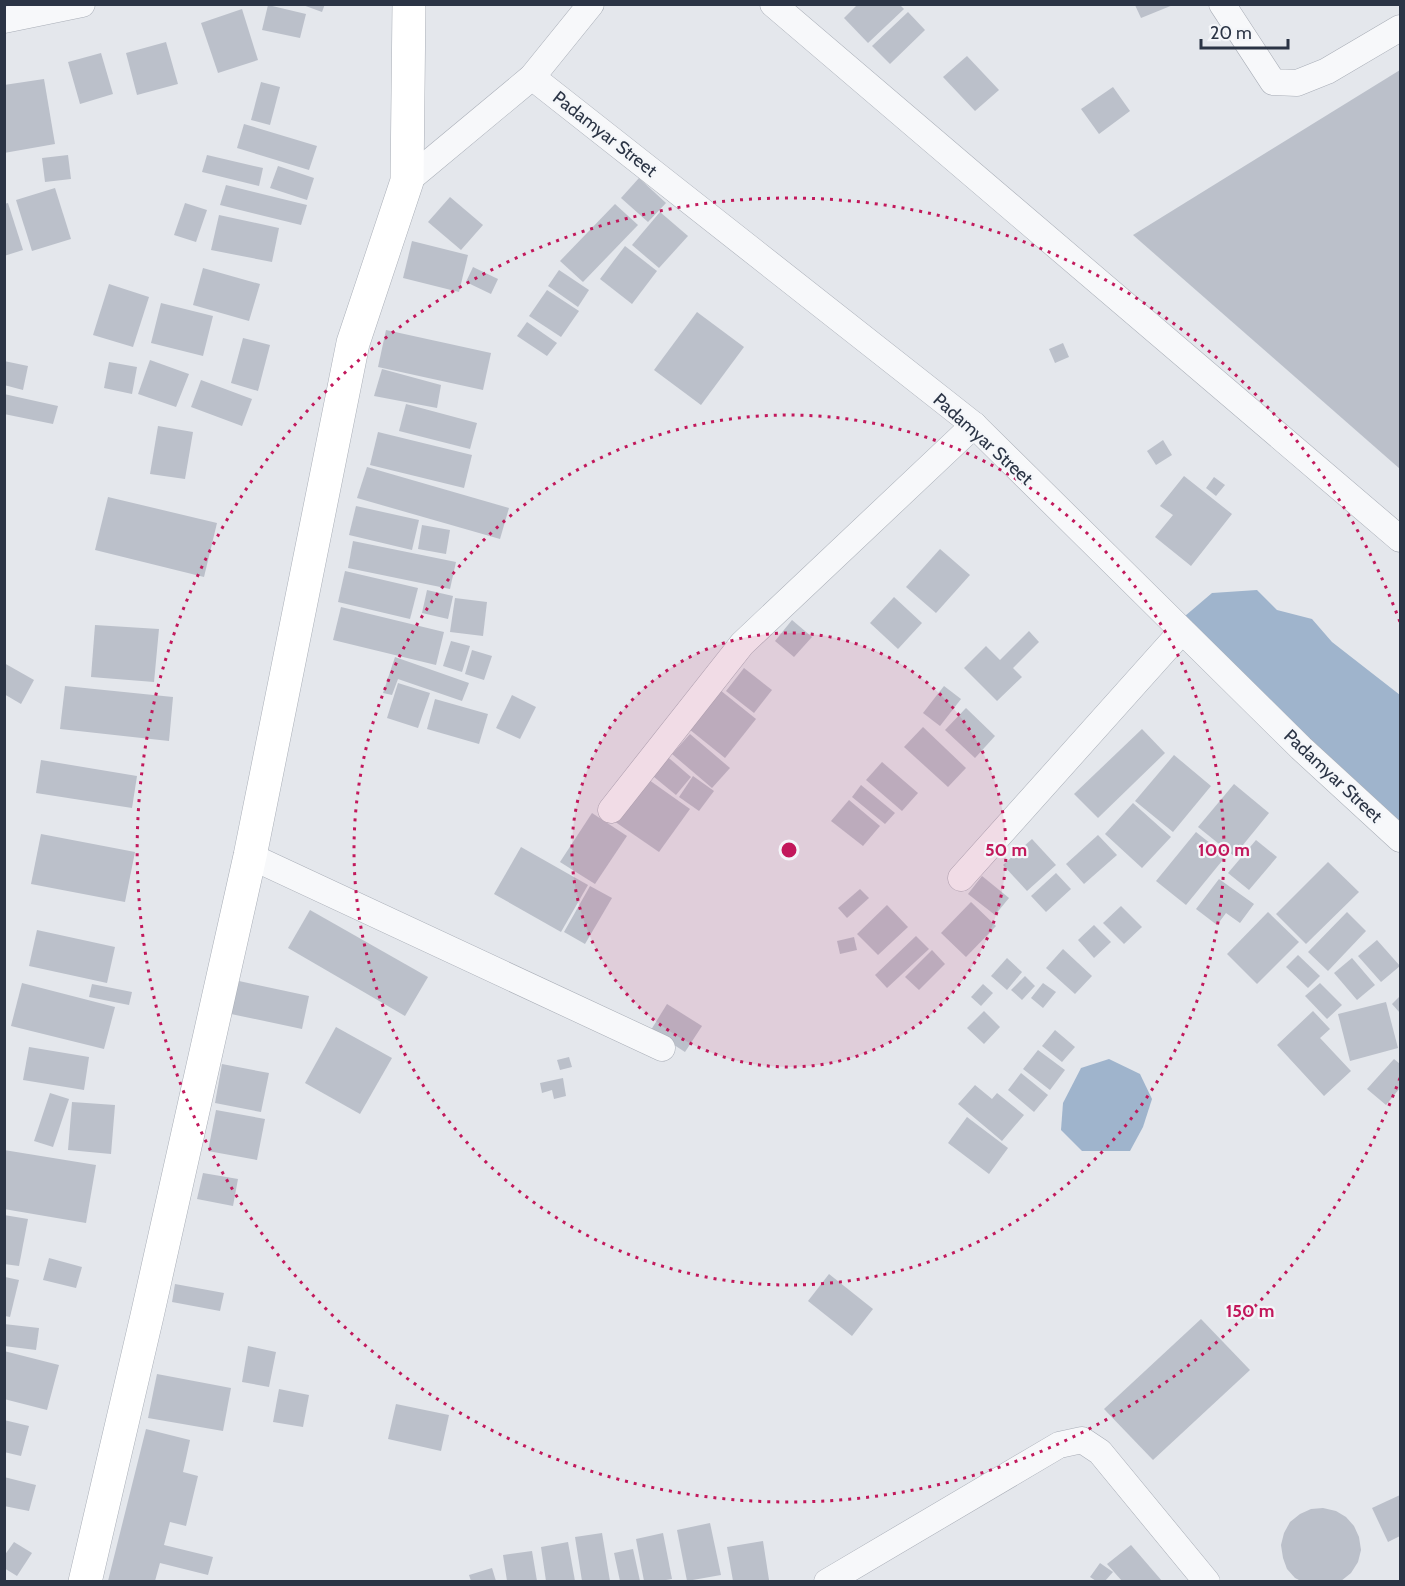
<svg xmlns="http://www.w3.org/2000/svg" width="1405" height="1586" font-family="Cabin,sans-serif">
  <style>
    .water { fill: #9fb4cc }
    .building { fill: #bbc0ca }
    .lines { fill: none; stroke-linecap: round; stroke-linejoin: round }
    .street-casing { stroke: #a9aeb7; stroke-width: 27 }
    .secondary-casing { stroke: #a9aeb7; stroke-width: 34 }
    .street { stroke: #f7f8fa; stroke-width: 26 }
    .secondary { stroke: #fff; stroke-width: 33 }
    .ring { fill: none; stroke: #c2185b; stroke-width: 3; stroke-dasharray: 3 6 }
    .labels { text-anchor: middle; stroke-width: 4.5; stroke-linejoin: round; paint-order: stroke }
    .street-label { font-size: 18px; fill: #2b3445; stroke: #f4f6f9 }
    .centre { fill: #c2185b; stroke: #f4f6f9; stroke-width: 3 }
    .ring-label { font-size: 18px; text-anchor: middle; font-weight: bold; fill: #c2185b; stroke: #f4f6f9; stroke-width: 4.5; stroke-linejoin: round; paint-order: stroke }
  </style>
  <rect width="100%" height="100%" fill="#e4e7ec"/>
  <!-- water -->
  <g class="water">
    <polygon points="1257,590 1277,610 1312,619 1332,642 1400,695 1400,838 1255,697 1214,680 1186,643 1185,616 1212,593"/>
    <polygon points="1109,1059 1140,1074 1152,1099 1143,1127 1130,1151 1082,1151 1061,1130 1063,1103 1081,1068"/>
  </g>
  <!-- building -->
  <g class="building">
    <polygon points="300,4 325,4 322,12"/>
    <polygon points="858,4 899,4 904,9 868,43 844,18"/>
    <polygon points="268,5 306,14 300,38 262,30"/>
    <polygon points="1135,5 1173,5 1141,18"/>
    <polygon points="242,9 258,60 218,73 201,23"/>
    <polygon points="908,12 925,30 890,64 872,46"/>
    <polygon points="166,42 178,84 137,95 126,53"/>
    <polygon points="101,53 113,94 80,104 68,62"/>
    <polygon points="967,56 999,90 975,111 943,77"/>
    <polygon points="1400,70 1400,469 1133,235"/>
    <polygon points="44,79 55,144 4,153 4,85"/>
    <polygon points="261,82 280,87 270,125 251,120"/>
    <polygon points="1113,87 1130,111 1099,134 1081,109"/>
    <polygon points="244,124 317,146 309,170 237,148"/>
    <polygon points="68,155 71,179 45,182 42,158"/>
    <polygon points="207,155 263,168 259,186 202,172"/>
    <polygon points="278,166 314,178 307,200 270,188"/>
    <polygon points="639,178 666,203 648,222 621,198"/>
    <polygon points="226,185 307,205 301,225 220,205"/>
    <polygon points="55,188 71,239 32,251 16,200"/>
    <polygon points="450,197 483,225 461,250 428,222"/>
    <polygon points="8,203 23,250 4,256 4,204"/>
    <polygon points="185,203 207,210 196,242 174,235"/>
    <polygon points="615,204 638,225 583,282 560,261"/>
    <polygon points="660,212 688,236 659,268 632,245"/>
    <polygon points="219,215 279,228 272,262 211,250"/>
    <polygon points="412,241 468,255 459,292 403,278"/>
    <polygon points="625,246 657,271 632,304 600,279"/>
    <polygon points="473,267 498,279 491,294 466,282"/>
    <polygon points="203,268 260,284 249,321 193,305"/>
    <polygon points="559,270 589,290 578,307 548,286"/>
    <polygon points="109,284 149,297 133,347 93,335"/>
    <polygon points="547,290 579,311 561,337 529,316"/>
    <polygon points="161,303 213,316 203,356 151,343"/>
    <polygon points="697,312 744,347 701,405 654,370"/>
    <polygon points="527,322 557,343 547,356 517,336"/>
    <polygon points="386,330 491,353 483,390 378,367"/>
    <polygon points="243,338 270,345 258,391 231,383"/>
    <polygon points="1063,343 1069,357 1055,363 1049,349"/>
    <polygon points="150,360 189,374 176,407 138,394"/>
    <polygon points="4,361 28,366 23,390 4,385"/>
    <polygon points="109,362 137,367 132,394 104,388"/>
    <polygon points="382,369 441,385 437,408 374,396"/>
    <polygon points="201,380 252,399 242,426 191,407"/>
    <polygon points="4,394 58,406 53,424 4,414"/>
    <polygon points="406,404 477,423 470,449 399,431"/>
    <polygon points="158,426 193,432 185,479 150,474"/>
    <polygon points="378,432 472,455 464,488 370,465"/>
    <polygon points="1163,440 1172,455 1156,465 1147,451"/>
    <polygon points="367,467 509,508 500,539 357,498"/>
    <polygon points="1184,476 1232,514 1191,566 1155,537 1173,515 1160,506"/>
    <polygon points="1214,477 1225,485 1216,496 1206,488"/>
    <polygon points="108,497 217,523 204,577 95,550"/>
    <polygon points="356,506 419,520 412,550 349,535"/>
    <polygon points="422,525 450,530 446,554 418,549"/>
    <polygon points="353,541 456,562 450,589 348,568"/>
    <polygon points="940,549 970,575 936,613 906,587"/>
    <polygon points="345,571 418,588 410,619 338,602"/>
    <polygon points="427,590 453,596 448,619 422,613"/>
    <polygon points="894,597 922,623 898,649 870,623"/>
    <polygon points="455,598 487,602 483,636 450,632"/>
    <polygon points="341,607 444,632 436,665 333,640"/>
    <polygon points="792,620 812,637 794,657 775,641"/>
    <polygon points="95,625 159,629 154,682 91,677"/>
    <polygon points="1029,631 1039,642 1013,668 1022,677 997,701 964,668 986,646 1000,660"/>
    <polygon points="451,641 470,646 462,672 443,666"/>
    <polygon points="472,650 492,656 484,680 465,674"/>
    <polygon points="395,657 469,683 462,701 398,679 392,695 383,693"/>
    <polygon points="4,663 34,680 21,704 4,694"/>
    <polygon points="744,668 772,690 754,713 726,691"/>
    <polygon points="398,683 430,693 418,728 387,718"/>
    <polygon points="65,686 173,697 169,741 60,729"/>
    <polygon points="944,686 961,699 940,726 923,713"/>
    <polygon points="720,690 756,719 725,758 689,729"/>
    <polygon points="512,695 536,707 520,739 496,728"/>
    <polygon points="435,699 488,714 479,744 427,729"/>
    <polygon points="966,708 995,736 975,758 945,730"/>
    <polygon points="923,727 966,768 948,787 904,747"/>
    <polygon points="1142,729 1165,753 1098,818 1074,794"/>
    <polygon points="690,734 730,768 712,788 672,754"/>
    <polygon points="663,753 691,777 676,795 648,772"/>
    <polygon points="1174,755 1211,786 1173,832 1135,801"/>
    <polygon points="41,760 137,776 132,808 36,793"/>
    <polygon points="882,762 918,793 902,811 866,780"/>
    <polygon points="642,775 690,809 659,852 611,819"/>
    <polygon points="693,776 714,791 699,811 679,797"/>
    <polygon points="1234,784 1269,813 1234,856 1198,827"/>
    <polygon points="861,785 895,813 885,824 852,797"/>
    <polygon points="849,800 880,826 863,846 831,821"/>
    <polygon points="1133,803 1171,837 1142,868 1105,834"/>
    <polygon points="592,813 627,836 595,884 560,862"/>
    <polygon points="1196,832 1226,856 1186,905 1156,881"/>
    <polygon points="41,834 135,852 125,902 31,884"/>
    <polygon points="1098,835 1117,855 1084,884 1066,864"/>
    <polygon points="1032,839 1056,865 1027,891 1003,865"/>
    <polygon points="1256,840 1277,857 1249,890 1228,873"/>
    <polygon points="521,847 588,885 561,932 494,894"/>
    <polygon points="1328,862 1359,892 1306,944 1276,914"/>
    <polygon points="1056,873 1071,889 1046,912 1031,896"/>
    <polygon points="982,876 1009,898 995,915 968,894"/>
    <polygon points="1219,879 1254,904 1240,923 1226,913 1217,925 1196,909"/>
    <polygon points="590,886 612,898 585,944 564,932"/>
    <polygon points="860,889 869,898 847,918 838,908"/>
    <polygon points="971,902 996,926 966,957 941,933"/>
    <polygon points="887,905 908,927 878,955 857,934"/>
    <polygon points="1121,906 1142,927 1124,944 1103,923"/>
    <polygon points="310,910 428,977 405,1016 288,948"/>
    <polygon points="1268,912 1299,942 1257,984 1227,954"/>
    <polygon points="1347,912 1366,931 1328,971 1308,952"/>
    <polygon points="1094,925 1111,942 1094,958 1078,940"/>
    <polygon points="37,930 115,947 107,983 29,966"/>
    <polygon points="916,936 929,949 887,988 875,975"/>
    <polygon points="854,937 857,950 840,954 837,941"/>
    <polygon points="1377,940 1400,966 1381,982 1358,956"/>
    <polygon points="1063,949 1092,976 1075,994 1046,968"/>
    <polygon points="932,950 945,964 919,990 905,977"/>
    <polygon points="1298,955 1320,976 1308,988 1286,967"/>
    <polygon points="1007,958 1022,972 1007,990 991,976"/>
    <polygon points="1352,958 1375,985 1357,1000 1334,973"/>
    <polygon points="1025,976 1035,986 1022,1000 1011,990"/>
    <polygon points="239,981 309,996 302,1029 231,1014"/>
    <polygon points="22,983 115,1007 104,1049 11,1026"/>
    <polygon points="1043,983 1056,992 1043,1008 1031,998"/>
    <polygon points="1320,983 1342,1005 1327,1019 1305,996"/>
    <polygon points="92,984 132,992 129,1005 89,997"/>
    <polygon points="983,984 993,993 981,1006 971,997"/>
    <polygon points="1400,996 1400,1013 1392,1004"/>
    <polygon points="1386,1002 1398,1048 1350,1061 1338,1014"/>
    <polygon points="667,1004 702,1026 685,1052 651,1030"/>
    <polygon points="984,1011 1000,1027 984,1044 967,1028"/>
    <polygon points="1313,1011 1330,1029 1320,1038 1351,1071 1324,1096 1277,1045"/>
    <polygon points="336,1027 392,1058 360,1114 305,1083"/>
    <polygon points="1055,1030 1075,1047 1062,1062 1042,1046"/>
    <polygon points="29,1047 89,1057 84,1090 23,1080"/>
    <polygon points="1038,1050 1065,1070 1050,1090 1023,1069"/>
    <polygon points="569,1057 572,1067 560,1070 557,1060"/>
    <polygon points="1394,1059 1400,1064 1400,1088 1386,1105 1367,1089"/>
    <polygon points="222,1064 269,1073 261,1112 215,1103"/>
    <polygon points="1021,1073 1048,1095 1034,1112 1008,1090"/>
    <polygon points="563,1078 566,1096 554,1099 552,1090 542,1093 540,1083"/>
    <polygon points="975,1085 992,1099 997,1093 1024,1115 1002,1141 958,1104"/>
    <polygon points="50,1093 69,1099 53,1147 34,1141"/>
    <polygon points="72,1102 115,1105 111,1154 68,1150"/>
    <polygon points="216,1110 265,1119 257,1160 208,1151"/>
    <polygon points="967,1117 1008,1148 989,1174 948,1143"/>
    <polygon points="4,1150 96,1165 86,1223 4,1209"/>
    <polygon points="203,1173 238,1179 233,1206 197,1199"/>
    <polygon points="4,1215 28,1219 19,1266 4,1264"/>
    <polygon points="49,1258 82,1267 76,1288 43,1280"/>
    <polygon points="829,1274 873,1309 852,1336 808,1301"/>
    <polygon points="5,1277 19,1280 10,1317 5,1316"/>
    <polygon points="175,1284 224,1293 220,1311 172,1302"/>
    <polygon points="1201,1319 1250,1370 1153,1460 1104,1409"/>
    <polygon points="4,1324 39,1328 36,1350 4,1346"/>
    <polygon points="248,1346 276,1352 269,1387 242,1382"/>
    <polygon points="4,1351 59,1365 47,1410 4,1399"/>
    <polygon points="157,1374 231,1388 223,1431 148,1418"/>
    <polygon points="279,1389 309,1395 303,1427 273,1422"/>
    <polygon points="396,1404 449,1415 441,1451 388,1439"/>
    <polygon points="4,1420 29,1426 21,1456 4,1452"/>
    <polygon points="146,1429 190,1440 183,1472 198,1476 186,1526 170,1522 164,1545 213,1557 208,1575 160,1563 155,1581 108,1581"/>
    <polygon points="4,1477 36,1485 29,1511 4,1506"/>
    <polygon points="1400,1495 1400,1536 1388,1542 1372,1508"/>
    <polygon points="1323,1508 1336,1511 1346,1517 1354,1526 1359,1537 1361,1550 1358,1562 1351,1573 1341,1581 1301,1581 1295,1578 1287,1569 1283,1558 1281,1545 1284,1533 1290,1522 1300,1514 1311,1509"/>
    <polygon points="710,1523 721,1575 687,1581 677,1530"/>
    <polygon points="602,1533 610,1581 582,1581 575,1537"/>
    <polygon points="663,1533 672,1579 660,1581 644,1581 636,1539"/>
    <polygon points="763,1541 769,1580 733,1581 727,1547"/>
    <polygon points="14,1542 32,1553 17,1576 4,1568 4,1556"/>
    <polygon points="568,1542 575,1581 546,1581 541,1547"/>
    <polygon points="1131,1545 1162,1581 1122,1581 1107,1564"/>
    <polygon points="633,1549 640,1581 620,1581 614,1553"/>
    <polygon points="532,1551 537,1581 507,1581 503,1555"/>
    <polygon points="1100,1563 1113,1572 1105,1581 1096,1581 1090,1577"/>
    <polygon points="492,1568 496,1581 471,1581 469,1575"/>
  </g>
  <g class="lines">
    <!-- street casing -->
    <g class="street-casing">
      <g id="street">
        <polyline points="773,4 1400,539"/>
        <polyline points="1222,4 1273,82 1297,83 1327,71 1400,28"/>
        <polyline points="4,20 82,4"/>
        <polyline points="532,77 974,425 1301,748 1400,839"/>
        <polyline points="407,181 532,77 591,4"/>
        <polyline points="611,810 742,644 974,425"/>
        <polyline points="250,856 662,1048"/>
        <polyline points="961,878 1182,631"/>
        <polyline points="827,1582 1059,1445 1082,1440 1100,1452 1207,1582"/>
      </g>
    </g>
    <!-- secondary casing -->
    <g class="secondary-casing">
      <polyline id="secondary" points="85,1582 147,1316 250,856 353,343 407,181 409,4"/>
    </g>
    <!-- street -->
    <use href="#street" class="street"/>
    <!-- secondary -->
    <use href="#secondary" class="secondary"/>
  </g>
  <!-- distance rings -->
  <circle cx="789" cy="850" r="217" fill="#c2185b" fill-opacity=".12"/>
  <g class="ring">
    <circle cx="789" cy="850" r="217"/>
    <circle cx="789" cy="850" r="435"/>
    <path d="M1400 1078A652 652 0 1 1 1400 622"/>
  </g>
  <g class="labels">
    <!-- street labels -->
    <g class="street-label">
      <text transform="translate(605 134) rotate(38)" y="6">Padamyar Street</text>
      <text transform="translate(983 439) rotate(42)" y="6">Padamyar Street</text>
      <text transform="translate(1333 776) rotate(43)" y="6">Padamyar Street</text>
    </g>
  </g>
  <circle cx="789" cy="850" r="9" class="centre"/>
  <g class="ring-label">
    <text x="1006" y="856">50 m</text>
    <text x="1224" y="856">100 m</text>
    <text x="1250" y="1317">150 m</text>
  </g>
  <!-- border -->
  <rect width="1405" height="1586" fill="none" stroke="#2b3445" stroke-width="12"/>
  <!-- scale -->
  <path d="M1201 39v9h87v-9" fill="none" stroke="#2b3445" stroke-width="3"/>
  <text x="1210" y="39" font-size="18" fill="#2b3445" stroke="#f4f6f9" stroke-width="4.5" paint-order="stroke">20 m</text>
</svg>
